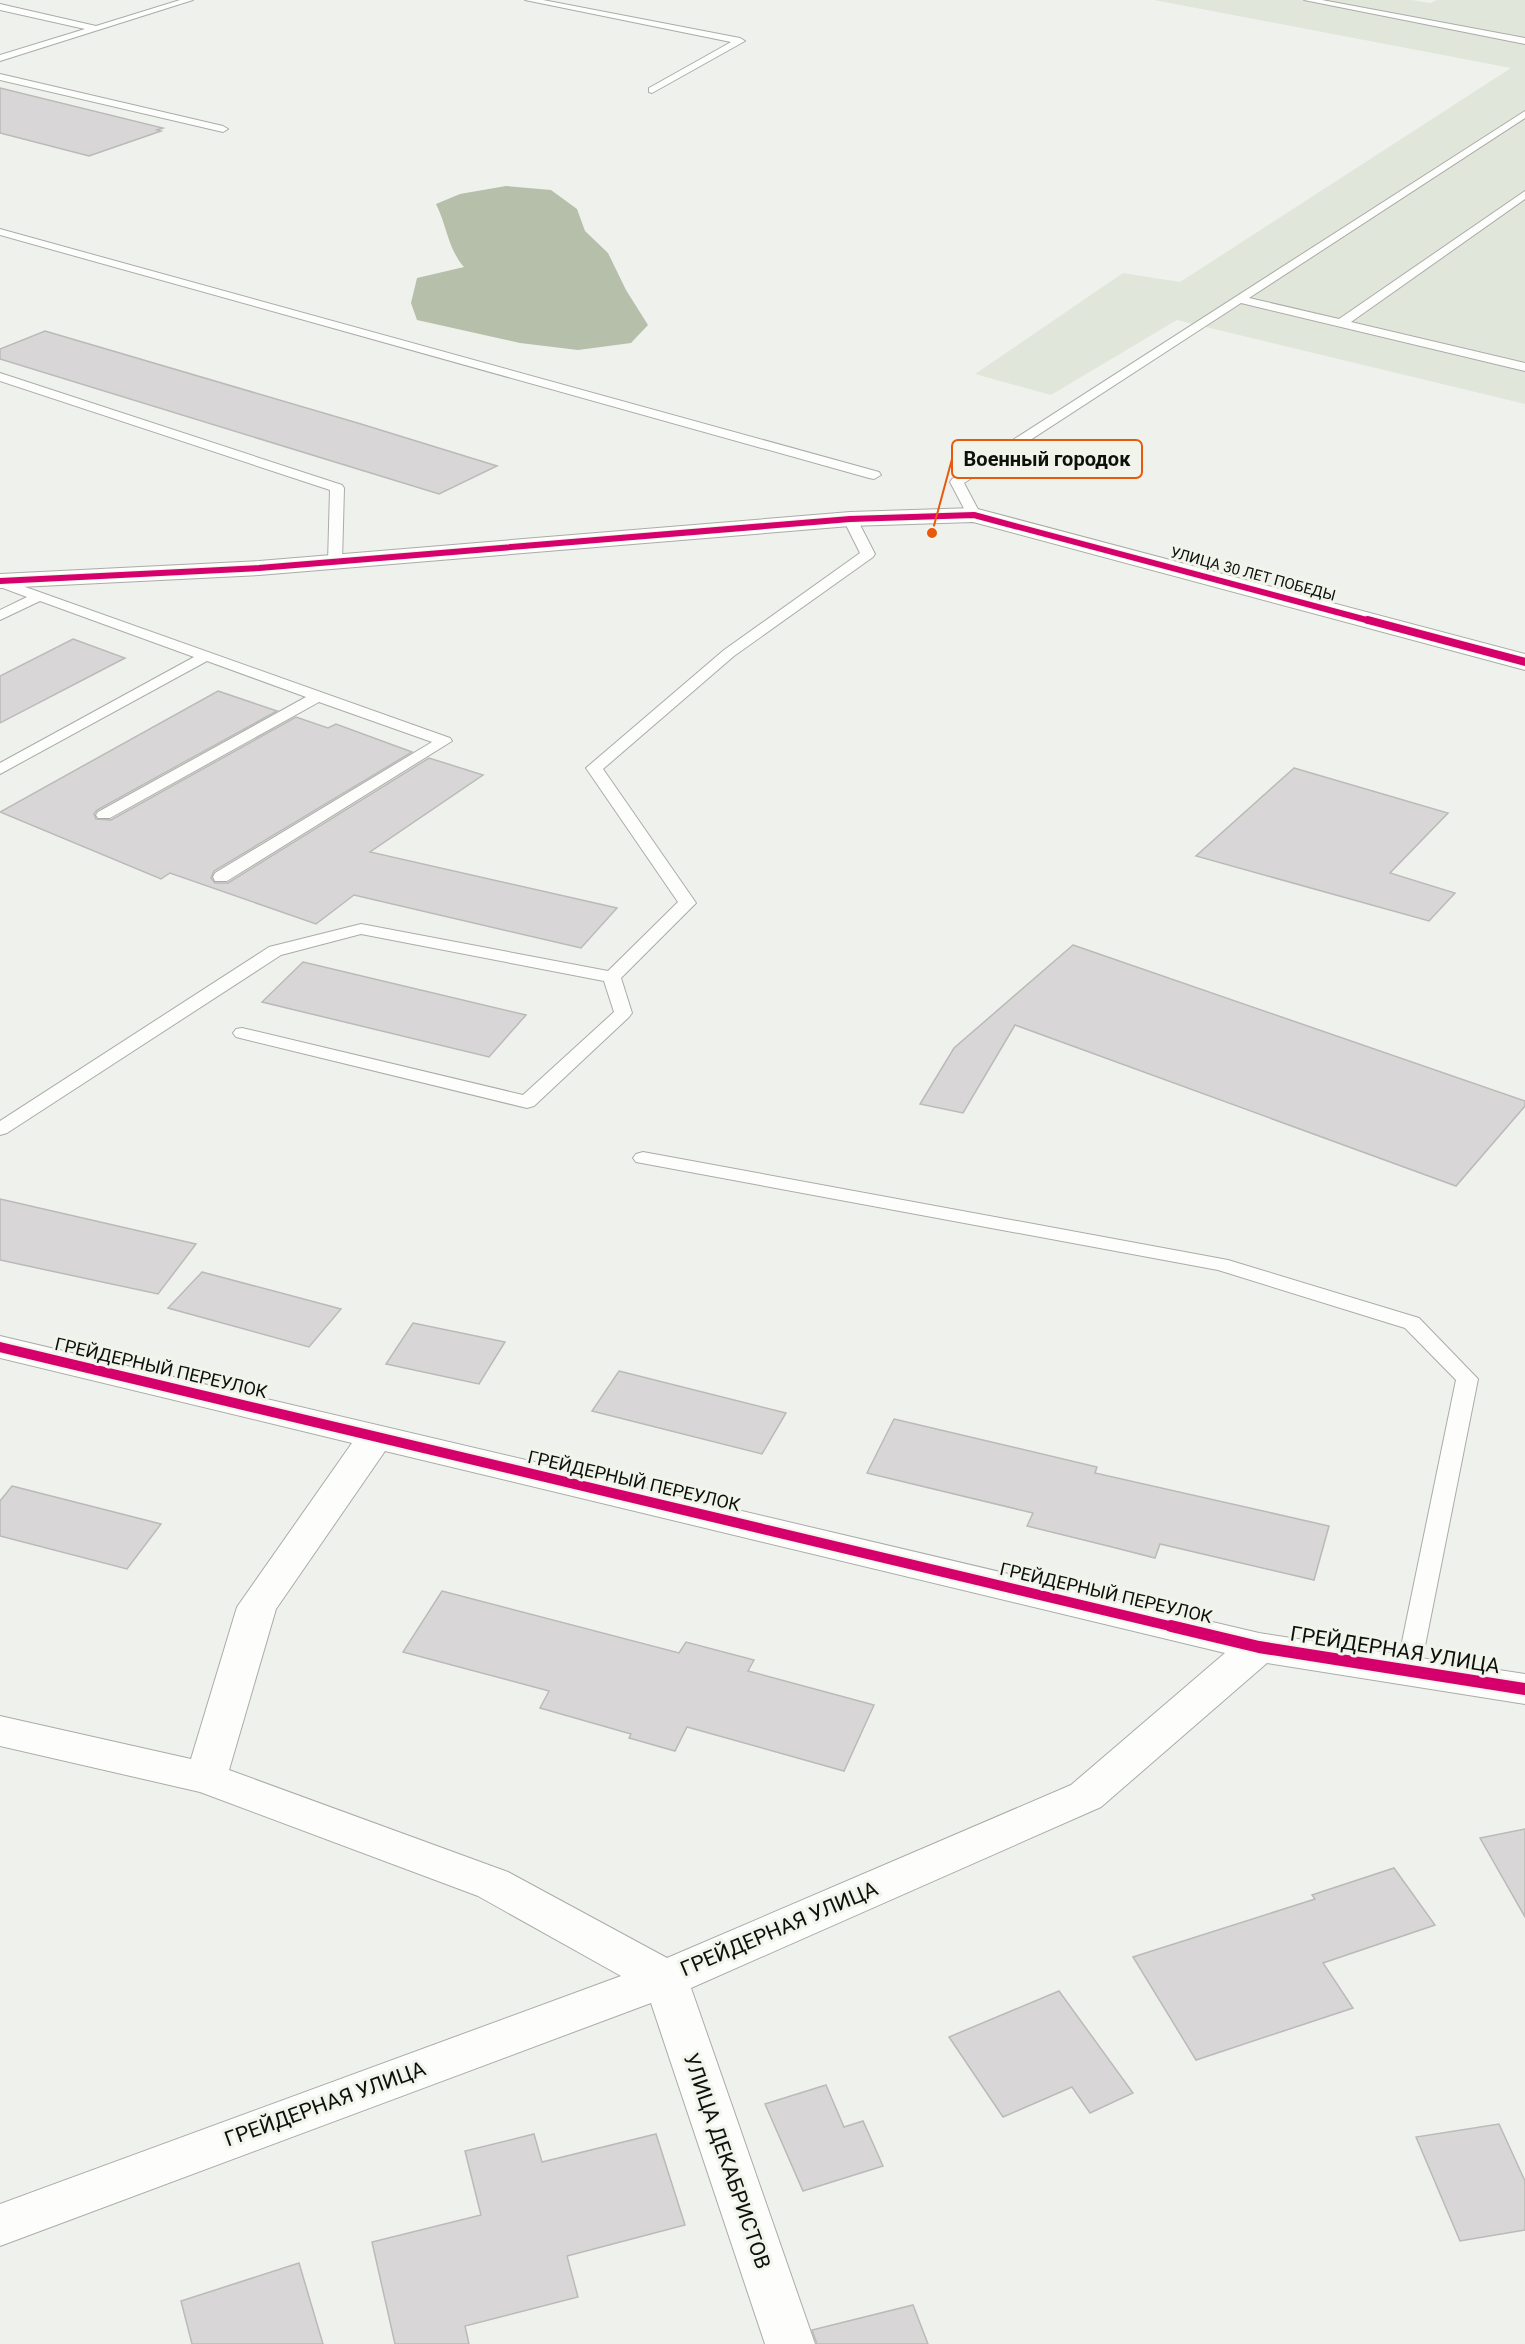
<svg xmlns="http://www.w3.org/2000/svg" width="1525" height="2344" font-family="Roboto,sans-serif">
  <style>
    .built { fill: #e1e6db }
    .water { fill: #b6bfaa }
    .building { fill: #d9d6d8; stroke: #babab8; stroke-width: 1.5 }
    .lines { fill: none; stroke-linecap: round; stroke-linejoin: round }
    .service-casing { stroke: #aaaca8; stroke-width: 2 }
    .minor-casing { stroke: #aaaca8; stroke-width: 2 }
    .tertiary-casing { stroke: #aaaca8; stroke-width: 2 }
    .service { fill: #fdfdfc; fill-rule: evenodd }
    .minor { fill: #fdfdfc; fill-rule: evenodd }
    .tertiary { fill: #fdfdfc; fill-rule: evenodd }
    .cycleway-far3-casing { stroke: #f0f4ea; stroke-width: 8 }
    .cycleway-far2-casing { stroke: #f0f4ea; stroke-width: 10 }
    .cycleway-far1-casing { stroke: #f0f4ea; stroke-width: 14 }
    .cycleway-casing { stroke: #f0f4ea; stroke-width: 16 }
    .cycleway-far3 { stroke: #d6006c; stroke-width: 6 }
    .cycleway-far2 { stroke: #d6006c; stroke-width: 8 }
    .cycleway-far1 { stroke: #d6006c; stroke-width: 10 }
    .cycleway { stroke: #d6006c; stroke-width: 12 }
    .labels { text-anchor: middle; stroke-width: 6; stroke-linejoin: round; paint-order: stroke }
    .far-street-label { font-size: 15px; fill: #0e100c; stroke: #f0f4ea }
    .street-label { font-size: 18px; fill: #0e100c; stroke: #f0f4ea }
    .near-street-label { font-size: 21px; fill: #0e100c; stroke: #f0f4ea }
    .leader { fill: none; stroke: #e8590c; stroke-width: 2 }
    .callout-dot { fill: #e8590c; stroke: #f0f4ea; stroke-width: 2 }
    .callout { fill: #f0f4ea; stroke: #e8590c; stroke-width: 2 }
    .callout-label { font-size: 20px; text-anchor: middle; font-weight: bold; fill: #0e100c }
  </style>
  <rect width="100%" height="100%" fill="#eff2ec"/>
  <!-- built -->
  <polygon class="built" points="1154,0 1412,0 1430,3 1437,0 1525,0 1525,404 1177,320 1051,395 975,374 1123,273 1180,282 1511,68"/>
  <!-- water -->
  <path class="water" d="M506,186L551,190L577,209L585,231L608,253L626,290L648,325L631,343L578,350L520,343L417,320L411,303L417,278L464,267C448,249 447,226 436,204L460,194Z"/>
  <!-- building -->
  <g class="building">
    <polygon points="0,88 163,128 157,130 161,131 89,156 0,133"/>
    <polygon points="45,331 361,424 497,466 439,494 0,359 0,349"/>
    <polygon points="73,639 125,658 0,723 0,676"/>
    <polygon points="218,691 277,711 97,810 94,814 96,819 111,820 296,717 328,728 336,724 412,752 214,871 211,878 215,883 228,883 429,758 483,775 370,852 617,908 581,948 354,895 316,924 170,873 161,879 0,812"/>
    <polygon points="1294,768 1448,813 1390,873 1455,893 1429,921 1196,856"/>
    <polygon points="1073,945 1525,1101 1525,1106 1456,1186 1015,1025 963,1113 920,1104 954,1048"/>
    <polygon points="303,962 526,1015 489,1057 262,1002"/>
    <polygon points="0,1199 196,1244 158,1294 0,1260"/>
    <polygon points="202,1272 341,1309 309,1347 168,1308"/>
    <polygon points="413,1323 505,1342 479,1384 386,1364"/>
    <polygon points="619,1371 786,1413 762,1454 592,1411"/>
    <polygon points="894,1419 1097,1467 1095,1473 1329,1526 1314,1580 1160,1544 1155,1558 1112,1547 1027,1526 1033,1513 867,1473"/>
    <polygon points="12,1486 161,1524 127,1569 0,1536 0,1501"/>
    <polygon points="442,1591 679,1653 686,1642 754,1660 748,1671 874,1705 844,1771 687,1727 675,1751 629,1738 631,1734 540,1708 549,1691 403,1652"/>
    <polygon points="1525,1829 1525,1917 1480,1838"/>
    <polygon points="1394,1868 1435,1925 1323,1963 1353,2008 1196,2060 1133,1957 1315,1899 1312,1895"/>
    <polygon points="1059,1991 1133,2093 1090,2113 1072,2087 1003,2117 949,2037"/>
    <polygon points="826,2085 844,2127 863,2121 883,2166 803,2191 765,2104"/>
    <polygon points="1499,2124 1525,2181 1525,2230 1460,2241 1416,2137"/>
    <polygon points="534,2134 542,2162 656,2134 685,2225 567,2256 578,2297 465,2326 469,2344 395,2344 372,2242 481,2215 465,2151"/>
    <polygon points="299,2263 323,2344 192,2344 181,2301"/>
    <polygon points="913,2305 928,2344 817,2344 812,2330"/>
  </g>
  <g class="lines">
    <!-- service casing -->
    <g class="service-casing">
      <g id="service">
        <polygon points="180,0 193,0 0,61 0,55 85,29 0,10 0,4 96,26"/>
        <polygon points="525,0 543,0 740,38 745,41 652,93 649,92 649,88 731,42"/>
        <polygon points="1304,0 1322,0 1525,38 1525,44"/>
        <polygon points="0,74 223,126 228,129 223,132 0,80"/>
        <polygon points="1525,111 1525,118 1249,298 1339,319 1525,191 1525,199 1351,322 1525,363 1525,371 1241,303 964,483 981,515 974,519 969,518 950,482 952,479"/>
        <polygon points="0,229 879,472 881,475 874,479 869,478 0,235"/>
        <polygon points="0,373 342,485 344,488 342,562 335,566 328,562 330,490 0,381"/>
        <polygon points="850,515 857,519 875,554 873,557 734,656 603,769 696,903 621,978 632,1013 629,1017 534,1106 527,1108 236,1037 233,1033 236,1029 242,1028 523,1095 614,1012 604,981 361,934 281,955 7,1133 0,1135 0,1121 269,947 361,924 608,971 678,902 586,768 724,650 860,553 843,519"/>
        <polygon points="0,578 450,738 452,741 227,881 215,881 213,877 215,873 432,742 319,702 110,818 98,818 96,815 98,812 306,697 207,661 0,774 0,763 194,657 40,601 0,620 0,610 27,597 0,587"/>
        <polygon points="643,1152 1228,1260 1419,1318 1478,1379 1420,1671 1416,1677 1408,1680 1400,1677 1396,1671 1456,1380 1405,1328 1218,1270 636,1162 633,1158 636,1154"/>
      </g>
    </g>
    <!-- minor casing -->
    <g class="minor-casing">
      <path id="minor" d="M0,1336L1259,1633L1525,1674V1704L1267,1663L1101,1807L691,1988L815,2344H765L651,2003L0,2246V2204L621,1976L478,1896L200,1792L0,1746V1716L191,1759L237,1607L352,1443L0,1358ZM385,1451L1225,1653L1071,1785L667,1958L508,1872L229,1770L276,1609Z"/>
    </g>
    <!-- tertiary casing -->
    <g class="tertiary-casing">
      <polygon id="tertiary" points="974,508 1525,654 1525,670 973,522 850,526 259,575 0,588 0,574 259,561 850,512"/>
    </g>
    <!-- service -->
    <use href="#service" class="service"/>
    <!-- minor -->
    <use href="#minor" class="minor"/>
    <!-- tertiary -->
    <use href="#tertiary" class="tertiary"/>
    <!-- cycleway-far3 casing -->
    <g class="cycleway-far3-casing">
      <polyline id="cycleway-far3" points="0,581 259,568 850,519 974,515 1374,622"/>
    </g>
    <!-- cycleway-far2 casing -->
    <g class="cycleway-far2-casing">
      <polyline id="cycleway-far2" points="1368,620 1525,662"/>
    </g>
    <!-- cycleway-far1 casing -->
    <g class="cycleway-far1-casing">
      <polyline id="cycleway-far1" points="0,1347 1178,1628"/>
    </g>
    <!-- cycleway casing -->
    <g class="cycleway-casing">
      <polyline id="cycleway" points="1171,1626 1259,1647 1525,1689"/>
    </g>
    <!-- cycleway-far3 -->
    <use href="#cycleway-far3" class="cycleway-far3"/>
    <!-- cycleway-far2 -->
    <use href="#cycleway-far2" class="cycleway-far2"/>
    <!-- cycleway-far1 -->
    <use href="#cycleway-far1" class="cycleway-far1"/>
    <!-- cycleway -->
    <use href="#cycleway" class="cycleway"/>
  </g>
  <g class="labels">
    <!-- far-street labels -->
    <g class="far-street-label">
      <text transform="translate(1253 574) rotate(15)" y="5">УЛИЦА 30 ЛЕТ ПОБЕДЫ</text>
    </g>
    <!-- street labels -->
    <g class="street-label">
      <text transform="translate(161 1368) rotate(13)" y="6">ГРЕЙДЕРНЫЙ ПЕРЕУЛОК</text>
      <text transform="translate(634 1481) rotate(13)" y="6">ГРЕЙДЕРНЫЙ ПЕРЕУЛОК</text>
      <text transform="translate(1106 1593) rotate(13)" y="6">ГРЕЙДЕРНЫЙ ПЕРЕУЛОК</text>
    </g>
    <!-- near-street labels -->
    <g class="near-street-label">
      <text transform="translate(1395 1650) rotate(9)" y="7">ГРЕЙДЕРНАЯ УЛИЦА</text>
      <text transform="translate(779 1929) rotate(-23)" y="7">ГРЕЙДЕРНАЯ УЛИЦА</text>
      <text transform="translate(325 2104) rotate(-20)" y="7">ГРЕЙДЕРНАЯ УЛИЦА</text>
      <text transform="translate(727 2161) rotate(71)" y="7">УЛИЦА ДЕКАБРИСТОВ</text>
    </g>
  </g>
  <!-- callouts -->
  <path class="leader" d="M932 533L952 459"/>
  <circle class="callout-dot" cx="932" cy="533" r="6"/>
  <rect class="callout" x="952" y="440" width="190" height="38" rx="6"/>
  <g class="callout-label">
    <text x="1047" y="466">Военный городок</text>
  </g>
</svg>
